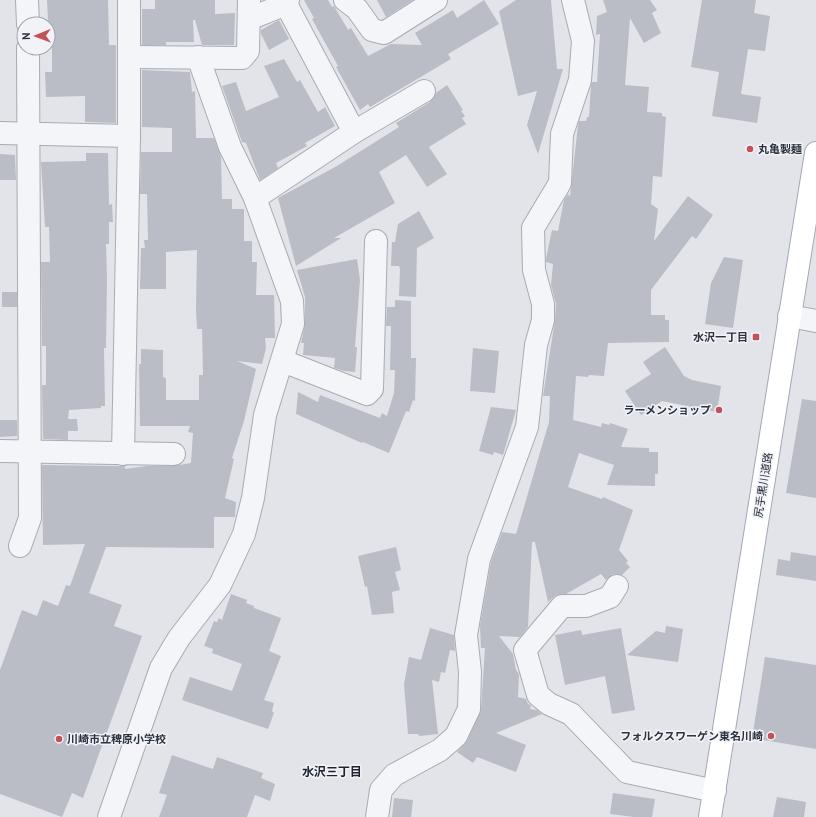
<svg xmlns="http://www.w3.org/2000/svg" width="816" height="817" font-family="'PT Sans','Noto Sans JP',sans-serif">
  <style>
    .building { fill: #babdc6 }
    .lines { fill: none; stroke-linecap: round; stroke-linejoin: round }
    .minor-casing { stroke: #a7abb3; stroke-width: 24 }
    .major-casing { stroke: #a2a8b4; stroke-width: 24 }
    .minor { stroke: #f4f5f8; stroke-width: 22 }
    .major { stroke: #fff; stroke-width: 22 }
    .poi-dot { fill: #c35258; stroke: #f1f3f7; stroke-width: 1.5 }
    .labels { text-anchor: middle; stroke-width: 3; stroke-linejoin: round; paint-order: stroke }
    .poi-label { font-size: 11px; font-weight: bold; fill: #2b3140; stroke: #f1f3f7; text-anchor: end }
    .street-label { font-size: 11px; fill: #2b3140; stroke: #f1f3f7 }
    .neighbourhood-label { font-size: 12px; font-weight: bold; fill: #1d2231; stroke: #f1f3f7 }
  </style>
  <rect width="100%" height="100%" fill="#e2e4e9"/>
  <!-- building -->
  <g class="building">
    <polygon points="47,0 108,0 109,45 116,45 116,123 85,122 85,96 46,97 45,72 52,72 52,42 49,42"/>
    <polygon points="155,0 215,0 215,14 235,13 234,45 202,45 195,20 193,20 194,42 166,42 166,45 142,45 142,9 155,9"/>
    <polygon points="304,0 328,0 332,7 334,6 348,30 351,28 368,56 391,44 422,45 415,33 453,10 457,18 484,0 499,24 448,54 451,59 370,107 368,104 360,110 336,67 338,66 312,19 314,18"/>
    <polygon points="377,0 413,0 386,17"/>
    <polygon points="516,0 551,0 557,69 563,69 538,154 527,125 537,91 518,96 499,11"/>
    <polygon points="603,0 650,0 657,10 652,13 661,33 644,43 630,18 625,85 649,87 647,112 662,113 662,116 666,117 662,177 653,176 651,204 658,209 654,241 688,196 713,215 696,239 692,236 651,290 651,315 665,315 665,320 669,320 669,342 608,343 604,376 589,375 588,377 576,376 573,420 601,427 602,423 609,425 610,423 628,429 621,447 649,448 649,452 658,452 658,474 655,474 655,486 607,485 614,465 579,453 568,487 602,499 603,497 633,510 619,550 628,561 626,563 630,567 622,575 613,574 606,580 601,574 566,594 556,595 548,602 535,542 532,542 528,627 520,637 499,636 513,654 516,670 519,674 518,697 526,699 528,704 531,705 530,709 537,710 542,714 496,733 526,745 516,772 477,757 473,763 457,752 467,741 481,710 485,648 481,648 480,626 491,562 502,532 516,534 549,422 550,396 543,396 555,320 556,304 551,285 553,264 546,262 546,259 552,230 558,231 564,200 568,194 570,197 578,125 579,121 586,121 587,117 589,117 591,85 592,82 597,82 600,34 596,35 597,16 607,12"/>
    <polygon points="702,0 756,0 754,13 770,16 765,51 748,49 741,94 761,97 757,123 712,116 719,72 691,67"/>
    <polygon points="279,20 289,39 269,50 261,34 261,30"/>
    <polygon points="284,59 297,82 300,80 318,112 325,107 335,126 305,143 307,146 276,163 278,168 260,180 246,143 242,142 222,86 236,82 246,111 279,97 264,66"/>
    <polygon points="142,70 190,72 192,92 195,91 196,138 214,138 221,157 222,199 232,199 232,209 244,209 244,241 252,241 252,262 257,262 256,295 274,295 275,338 265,338 266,348 262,364 237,361 256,369 244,421 232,458 234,459 225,498 236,502 235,517 214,517 214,548 106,547 89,593 122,605 114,626 142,636 83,798 72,793 62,817 0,794 0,670 22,610 37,616 43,600 58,606 66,585 70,586 85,544 43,545 42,465 119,466 125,466 125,469 147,466 174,466 191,463 193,433 188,432 190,426 140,426 139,364 141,364 141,349 163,350 163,377 166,378 166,400 199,400 199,375 203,375 202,329 197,329 196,310 197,250 166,252 166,289 140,289 141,248 145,248 144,240 148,240 147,194 140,194 141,152 172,152 172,128 142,127"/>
    <polygon points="447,85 463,110 461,111 465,116 462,118 466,124 429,147 447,174 427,187 406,155 379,172 395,203 334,238 341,238 296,266 278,198 337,166 399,127 396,123 430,102 436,93"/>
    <polygon points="86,153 108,153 109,205 112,204 113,222 109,222 109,244 106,244 107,278 106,348 104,348 105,406 101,406 101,408 69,410 68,419 77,419 78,431 68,431 68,440 43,439 42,385 46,385 46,346 42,346 41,262 50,262 49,227 45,227 41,162 86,161"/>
    <polygon points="0,154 15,155 16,180 0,180"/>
    <polygon points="419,211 434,238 417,248 416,297 399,296 400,269 399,266 391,266 392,242 395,242 398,224"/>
    <polygon points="724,257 743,260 733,328 705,324 711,283"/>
    <polygon points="357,259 360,280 355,347 357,347 355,372 344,371 334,368 335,358 303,355 304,343 301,343 305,324 305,297 297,270"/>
    <rect x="2" y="292" width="15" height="15"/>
    <polygon points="395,300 411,301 411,358 416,358 415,401 413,400 409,412 406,411 389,453 363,442 362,443 296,414 298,392 318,402 320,395 380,418 382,413 387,416 394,393 395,370 390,370 391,326 386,326 387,307 395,307"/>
    <polygon points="665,347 684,376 692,380 721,386 717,412 662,401 641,415 625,391 651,374 643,362"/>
    <polygon points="473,348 499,351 495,393 470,391"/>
    <polygon points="802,399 816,401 816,498 786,493"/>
    <polygon points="491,407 516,410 503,455 494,452 493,455 479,451"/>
    <polygon points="0,420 17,420 17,436 0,437"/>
    <polygon points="396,547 401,570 395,572 400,590 392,592 394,613 372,615 367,586 365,587 358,556"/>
    <polygon points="791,552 816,556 816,581 776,575 778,559 790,561"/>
    <polygon points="231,594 247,600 246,603 254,606 254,608 281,618 269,651 281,656 264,700 274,703 272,711 274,713 268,729 182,700 190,677 232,691 242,664 212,653 213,649 204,646 214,621 217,622 219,618 222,620"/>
    <polygon points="666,626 683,629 678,662 627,655 656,631 665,633"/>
    <polygon points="430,628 454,635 455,651 450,650 445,673 441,672 439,682 432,680 438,734 419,736 418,734 408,734 404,684 409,657 421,660"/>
    <polygon points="621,628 635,710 612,714 605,676 565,685 555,635 581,630 582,635"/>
    <polygon points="765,657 816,665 816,749 752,738"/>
    <polygon points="172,755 213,769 217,757 263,773 261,778 275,784 270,801 255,795 247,817 159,817 167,795 159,793"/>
    <polygon points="613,793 655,799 652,817 634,817 610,814"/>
    <polygon points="777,797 806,802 804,817 773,817"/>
    <polygon points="394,798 413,800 411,817 392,817"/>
  </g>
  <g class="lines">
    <!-- minor casing -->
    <g class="minor-casing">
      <g id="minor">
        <polyline points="27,0 28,24"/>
        <polyline points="345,0 357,9 372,30 384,33 436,0"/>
        <polyline points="286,4 354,132"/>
        <polyline points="249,19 286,4 288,0"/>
        <polyline points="129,57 242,58 248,51 249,0"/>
        <polyline points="0,133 129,136"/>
        <polyline points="255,198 354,132 424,91"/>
        <polyline points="789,316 816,321"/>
        <polyline points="283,361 367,394 372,389 376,241"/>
        <polyline points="0,451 174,454"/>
        <polyline points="123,454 129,136 129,0"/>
        <polyline points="20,546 30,518 28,48"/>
        <polyline points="617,586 610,597 586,606 562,606 525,650 538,695 549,704 571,714 627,772 715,791"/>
        <polyline points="109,817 161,668 179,638 220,585 244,534 253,498 265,415 293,324 292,301 255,198 230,147 198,57"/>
        <polyline points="377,817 381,790 394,775 440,750 456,736 469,709 470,672 466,635 479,559 527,427 536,345 543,320 543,304 534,270 533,228 560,183 562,134 580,80 583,41 573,0"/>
      </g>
    </g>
    <!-- major casing -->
    <g class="major-casing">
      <polyline id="major" points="710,817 816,153"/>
    </g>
    <!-- minor -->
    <use href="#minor" class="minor"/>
    <!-- major -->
    <use href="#major" class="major"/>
  </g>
  <!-- markers -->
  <g class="poi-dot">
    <circle cx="750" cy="149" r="4"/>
    <rect x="752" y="333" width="8" height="8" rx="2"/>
    <circle cx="719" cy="410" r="4"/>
    <circle cx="771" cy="736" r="4"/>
    <circle cx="59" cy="739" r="4"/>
  </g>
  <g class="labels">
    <!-- poi labels -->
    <g class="poi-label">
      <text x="758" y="153" text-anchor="start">丸亀製麺</text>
      <text x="748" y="341">水沢一丁目</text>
      <text x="711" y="414">ラーメンショップ</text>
      <text x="763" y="740">フォルクスワーゲン東名川崎</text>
      <text x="67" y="743" text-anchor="start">川崎市立稗原小学校</text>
    </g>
    <!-- street labels -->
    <g class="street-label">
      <text transform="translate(763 485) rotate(-81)" y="4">尻手黒川道路</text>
    </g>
    <!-- neighbourhood labels -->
    <g class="neighbourhood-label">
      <text x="332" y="776">水沢三丁目</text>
    </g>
  </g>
  <!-- north arrow -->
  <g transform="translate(36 36) rotate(269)"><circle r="19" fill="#f1f3f7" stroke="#a2a5ae"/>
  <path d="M0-3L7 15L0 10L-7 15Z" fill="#c35258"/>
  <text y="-6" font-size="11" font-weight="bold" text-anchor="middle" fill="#2b3140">N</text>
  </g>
</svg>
